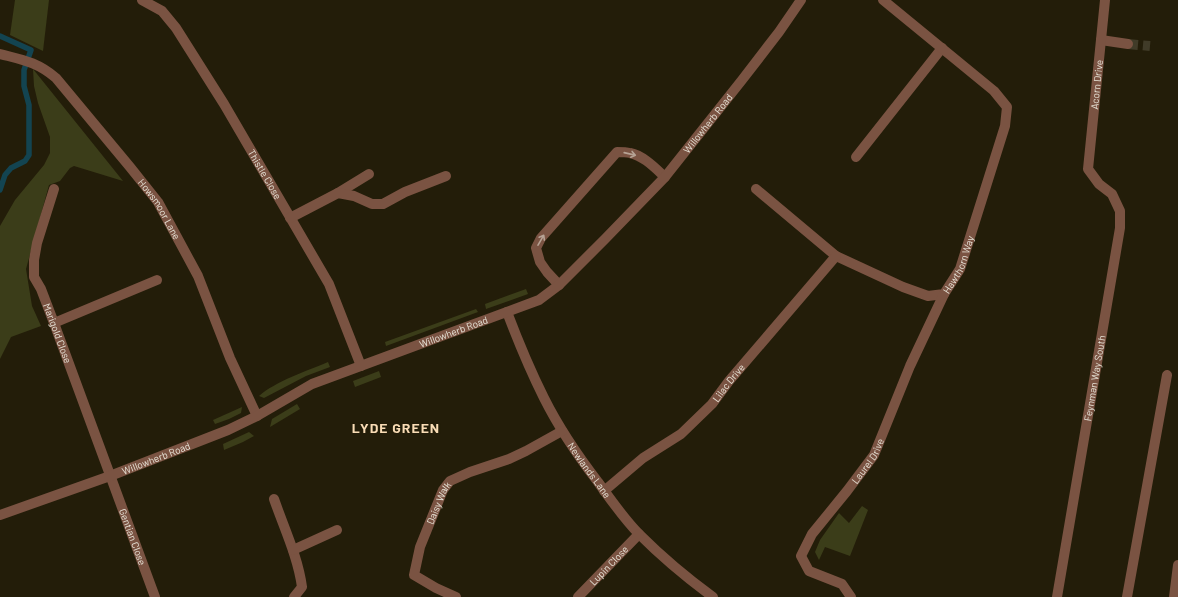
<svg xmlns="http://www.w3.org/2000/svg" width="1178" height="597" font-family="Barlow,sans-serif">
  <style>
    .green { fill: #3b3d19 }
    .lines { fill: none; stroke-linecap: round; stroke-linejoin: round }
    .stream { stroke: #134451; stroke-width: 5.5 }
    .minor-tunnel { stroke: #403b28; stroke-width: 10; stroke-dasharray: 10 5; stroke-linecap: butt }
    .minor { stroke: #7a5342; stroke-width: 10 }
    .oneway { stroke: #b6a294 }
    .labels { text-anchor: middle; stroke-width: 4; stroke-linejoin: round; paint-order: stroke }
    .street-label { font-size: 10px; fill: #e7e3d7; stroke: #231d09 }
    .district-label { font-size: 14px; font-weight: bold; letter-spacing: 1px; fill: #f9dcb5; stroke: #231d09 }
  </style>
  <rect width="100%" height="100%" fill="#231d09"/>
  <!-- green -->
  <g class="green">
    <polygon points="15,0 49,0 43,51 10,35"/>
    <polygon points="33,69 123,181 74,166 70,168 60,181 49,185 26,269 32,306 41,326 11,337 0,359 0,226 15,200 44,165 50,153 50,137 38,103 34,86"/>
    <polygon points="526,289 528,294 486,309 485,304"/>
    <polygon points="476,309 478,312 386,346 385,342"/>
    <path d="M328,362L330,367L306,376L264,398L259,396C276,381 307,371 328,362Z"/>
    <polygon points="379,371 381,377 355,387 353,381"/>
    <polygon points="297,404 300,409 270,427 272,419"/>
    <polygon points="242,407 241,413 229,419 215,424 213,420"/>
    <polygon points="249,432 254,436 243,442 224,450 223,444"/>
    <polygon points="862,506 868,510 850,556 825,547 819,560 815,552 820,540 839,513 849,523"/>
  </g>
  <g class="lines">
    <!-- stream -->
    <polyline class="stream" points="0,36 31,50 24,70 24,86 29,105 29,155 25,161 11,168 5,175 0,190"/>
    <!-- minor-tunnel -->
    <polyline class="minor-tunnel" points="1128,44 1150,46"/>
    <!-- minor -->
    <g class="minor">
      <path id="s1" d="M142,0L162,11L176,28L224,104L329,284L361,366"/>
      <polyline points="1101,40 1128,44"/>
      <path id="s2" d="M0,54C23,60 37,62 56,78L130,167L158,202L198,276L230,358L257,416"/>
      <polyline points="856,157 942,48"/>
      <path id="s3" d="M54,189L37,243L34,260V277L41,289L54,323L155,597"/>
      <path id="s4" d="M756,189L836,256L903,287L928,296L944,294L960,269L1005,126L1007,107L994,91L883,0"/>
      <polyline points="338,193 369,174"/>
      <polyline points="290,218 338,193 354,196 372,204 383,204 405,192 446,176"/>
      <path d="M559,285L547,272L540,262L536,248L541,238L617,152C621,152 626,152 630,153C644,156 655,168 665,177"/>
      <path id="s5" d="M507,312C518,341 530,370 544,398C559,428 578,456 598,482C611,500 624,519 639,534C662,557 687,578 713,597"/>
      <polyline points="54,323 157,280"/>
      <path id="s6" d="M604,491L643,458L681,434L712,404L729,381L836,256"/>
      <path d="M274,499C284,528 298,557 302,587L294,597"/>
      <path id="s7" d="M0,515L110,476L228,430L257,416L312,384L539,300L559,285L605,239L665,177L742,80L779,32L801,0"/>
      <polyline points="293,550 337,530"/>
      <path id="s8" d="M456,597L436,588L414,575L420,547L443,490L450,481L470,472L509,459L526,451L562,431"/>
      <path id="s9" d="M578,597L639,534"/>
      <path id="s10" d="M851,597L842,584L809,571L801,556L812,534L847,491L874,455L910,366L944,294"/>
      <path id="s11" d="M1057,597L1120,228V211L1112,194L1099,184L1088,169L1105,0"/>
      <polyline points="1127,597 1167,375"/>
      <polyline points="1174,597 1178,565"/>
    </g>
  </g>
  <!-- one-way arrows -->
  <defs><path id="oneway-shaft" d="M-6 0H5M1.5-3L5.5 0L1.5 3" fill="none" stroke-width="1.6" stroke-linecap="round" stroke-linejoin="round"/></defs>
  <g class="oneway">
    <use href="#oneway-shaft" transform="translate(630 154) rotate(13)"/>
    <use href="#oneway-shaft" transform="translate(541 240) rotate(-60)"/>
  </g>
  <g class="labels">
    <!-- street labels -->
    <g class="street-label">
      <text dy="4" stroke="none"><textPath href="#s11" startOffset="530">Acorn Drive</textPath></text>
      <text dy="4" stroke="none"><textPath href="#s7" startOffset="826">Willowherb Road</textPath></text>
      <text dy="4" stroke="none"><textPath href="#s1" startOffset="216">Thistle Close</textPath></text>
      <text dy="4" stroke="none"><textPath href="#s2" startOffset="229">Howsmoor Lane</textPath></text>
      <text dy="4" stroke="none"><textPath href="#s4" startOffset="254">Hawthorn Way</textPath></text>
      <text dy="4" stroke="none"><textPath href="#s7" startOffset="490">Willowherb Road</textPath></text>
      <text dy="4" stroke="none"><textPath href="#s3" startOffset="152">Marigold Close</textPath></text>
      <text dy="4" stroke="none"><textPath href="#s11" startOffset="222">Feynman Way South</textPath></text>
      <text dy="4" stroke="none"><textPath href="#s6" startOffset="166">Lilac Drive</textPath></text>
      <text dy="4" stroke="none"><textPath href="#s7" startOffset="166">Willowherb Road</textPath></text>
      <text dy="4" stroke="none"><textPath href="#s10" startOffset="185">Laurel Drive</textPath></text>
      <text dy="4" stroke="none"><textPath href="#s5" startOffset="179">Newlands Lane</textPath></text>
      <text dy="4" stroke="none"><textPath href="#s8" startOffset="124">Daisy Walk</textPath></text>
      <text dy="4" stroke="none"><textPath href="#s3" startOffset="369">Gentian Close</textPath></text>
      <text dy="4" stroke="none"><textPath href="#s9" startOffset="44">Lupin Close</textPath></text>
    </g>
    <!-- district labels -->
    <g class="district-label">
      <text x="396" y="433">LYDE GREEN</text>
    </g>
  </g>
</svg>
